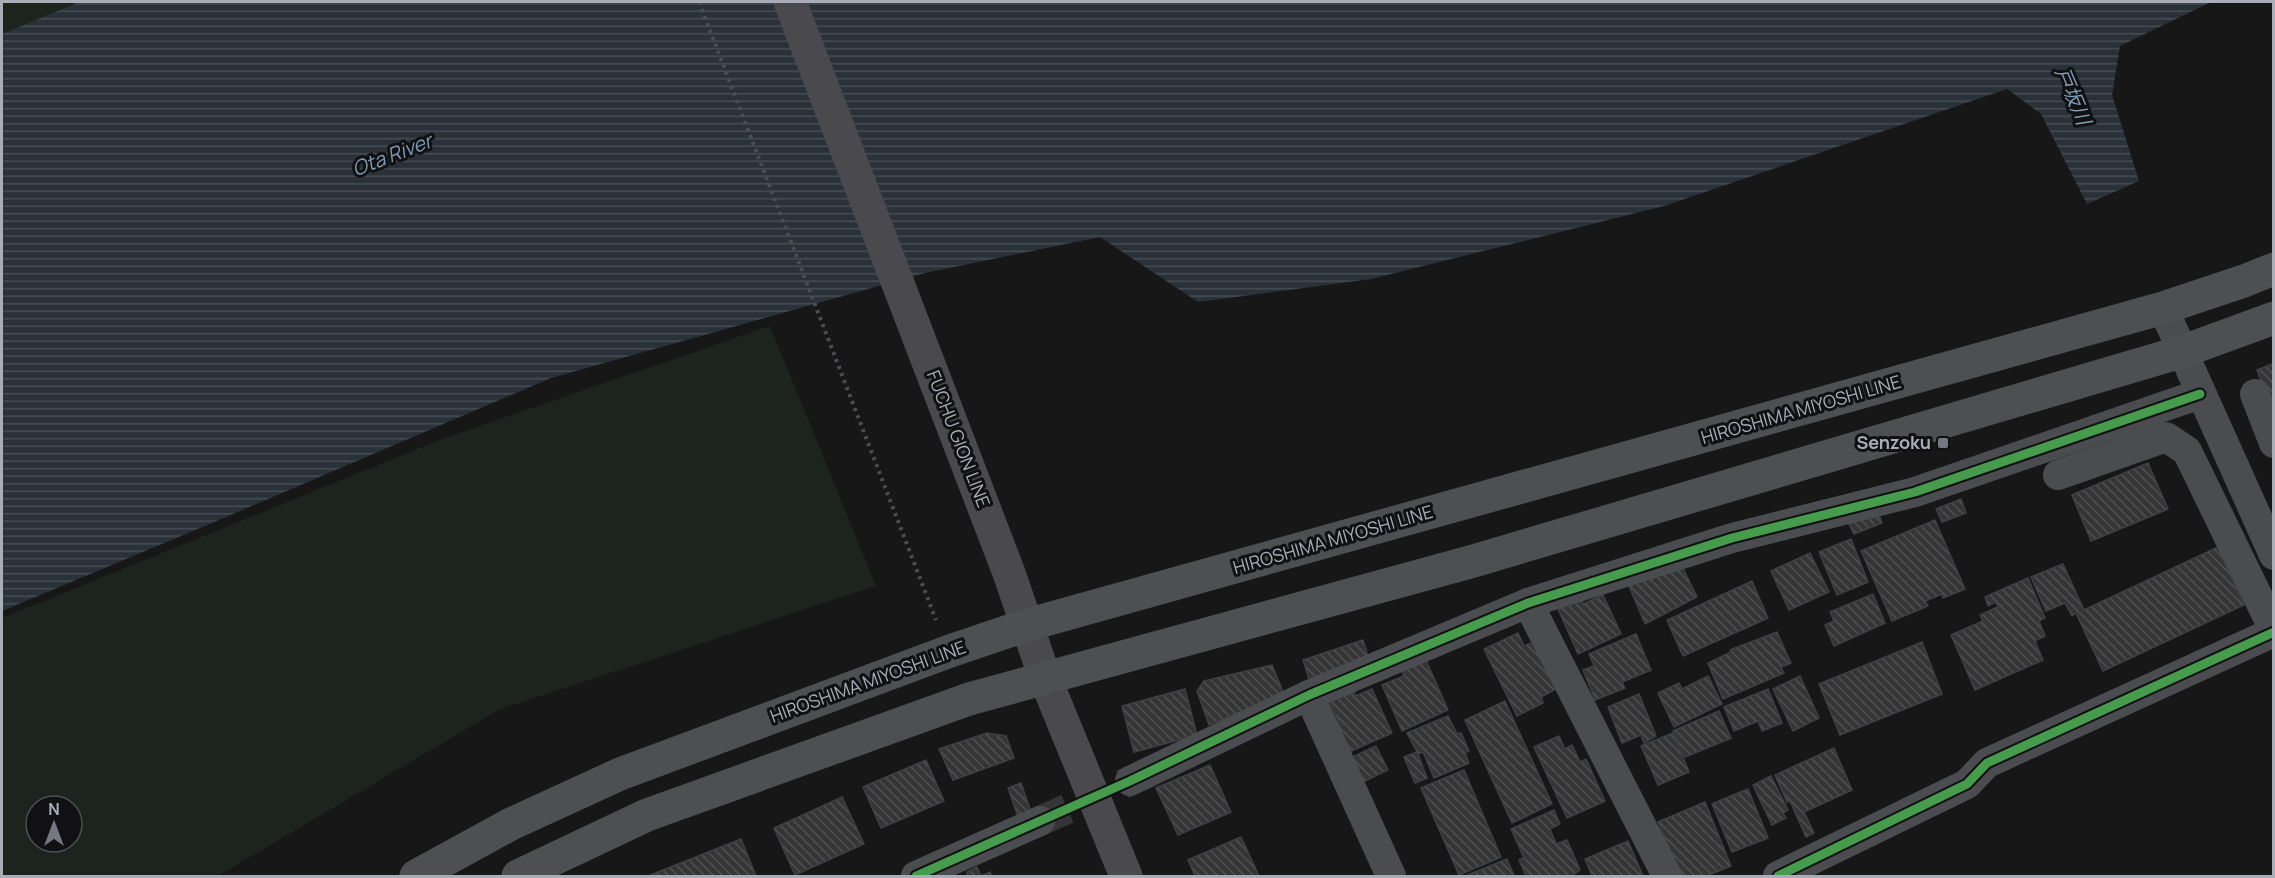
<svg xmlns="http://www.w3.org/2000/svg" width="2275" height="878" font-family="Manrope,'Noto Sans JP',sans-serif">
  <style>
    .green { fill: #1d241e; fill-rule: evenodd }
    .water { fill: url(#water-rules) }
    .building { fill: url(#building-back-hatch); stroke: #3f4043; stroke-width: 1.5 }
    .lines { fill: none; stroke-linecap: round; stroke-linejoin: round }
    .street-tunnel { stroke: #343537; stroke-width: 30; stroke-dasharray: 30 15; stroke-linecap: butt }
    .path { stroke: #4d4e52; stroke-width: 4; stroke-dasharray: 3 4.5; stroke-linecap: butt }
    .street { stroke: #4b4c50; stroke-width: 30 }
    .secondary { stroke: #4a4a4e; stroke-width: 33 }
    .primary { stroke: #4d4f52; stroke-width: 33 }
    .cycleway-casing { stroke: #111113; stroke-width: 13 }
    .cycleway { stroke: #469c4c; stroke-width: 9 }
    .poi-dot { fill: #757880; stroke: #111113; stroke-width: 2 }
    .labels { text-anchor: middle; stroke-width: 6; stroke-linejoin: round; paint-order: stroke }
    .street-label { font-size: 18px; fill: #a8adb8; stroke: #111113 }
    .poi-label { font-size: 18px; font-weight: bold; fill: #a8adb8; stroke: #111113; text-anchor: end }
    .water-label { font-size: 20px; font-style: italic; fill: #7f9bb3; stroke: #111113 }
  </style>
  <defs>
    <pattern id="water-rules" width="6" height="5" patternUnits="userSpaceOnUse" patternTransform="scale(1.5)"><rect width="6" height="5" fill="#2a3239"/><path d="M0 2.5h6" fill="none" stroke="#464d54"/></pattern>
    <pattern id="building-back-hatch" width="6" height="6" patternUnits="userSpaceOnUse" patternTransform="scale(1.5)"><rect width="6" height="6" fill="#353536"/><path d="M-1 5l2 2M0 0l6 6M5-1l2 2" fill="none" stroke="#4f5051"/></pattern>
  </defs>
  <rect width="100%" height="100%" fill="#171717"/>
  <!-- green -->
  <g class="green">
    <polygon points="2,2 79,2 2,34"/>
    <path d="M770,326L876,586L500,709L218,876H2V618L442,439ZM36,806H72V842H36Z"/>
  </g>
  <!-- water -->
  <polygon class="water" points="79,2 2211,2 2120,46 2112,95 2139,181 2087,204 2041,114 2007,89 1664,206 1371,279 1198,302 1100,237 925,273 551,378 200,528 2,611 2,34"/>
  <!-- building -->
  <g class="building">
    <polygon points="2274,363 2274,396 2267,398 2257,370"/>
    <polygon points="2148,463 2168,509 2091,541 2072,495"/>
    <polygon points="1961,499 1966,513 1942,522 1936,509"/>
    <polygon points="1878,512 1882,523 1854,534 1849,524"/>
    <polygon points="1935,520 1965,589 1943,598 1942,594 1925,601 1928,606 1892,621 1861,551"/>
    <polygon points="1851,539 1868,582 1837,595 1819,552"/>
    <polygon points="2218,547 2244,605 2103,671 2076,613 2072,616 2065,603 2046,611 2031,577 2063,564 2084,610"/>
    <polygon points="1810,553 1829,592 1789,610 1771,571"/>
    <polygon points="1681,564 1697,597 1645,624 1629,586"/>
    <polygon points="2028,578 2045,618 2039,621 2045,636 2035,641 2043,660 1975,690 1951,635 1983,621 1980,615 1998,607 1996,602 1988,606 1985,597"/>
    <polygon points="1752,581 1768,618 1683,656 1667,620"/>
    <polygon points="1873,594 1885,623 1834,646 1825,625 1834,621 1830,612"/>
    <polygon points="1603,595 1621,634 1578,654 1558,609 1581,599 1583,604"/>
    <polygon points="1777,632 1791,663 1781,667 1784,673 1723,699 1708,663 1731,652 1730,650"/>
    <polygon points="1518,633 1524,646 1535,641 1558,688 1541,697 1543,703 1517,716 1484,649"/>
    <polygon points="1636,634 1651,670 1622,682 1625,688 1595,700 1583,670 1594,666 1589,654"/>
    <polygon points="1363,640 1369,660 1311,685 1303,660"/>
    <polygon points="1922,642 1942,694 1840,735 1819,684"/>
    <polygon points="1425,658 1448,710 1402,731 1382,685 1404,676 1401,669"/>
    <polygon points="1272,665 1284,694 1209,725 1197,691 1204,681"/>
    <polygon points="1708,676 1722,704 1674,727 1658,693 1679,683 1682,689"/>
    <polygon points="1800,676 1819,718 1793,731 1773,689"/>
    <polygon points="1185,689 1197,735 1134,752 1122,706"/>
    <polygon points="1372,689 1392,733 1351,751 1338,729 1341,727 1330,702 1354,692 1356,696"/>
    <polygon points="1768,689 1782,723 1762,731 1758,721 1734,731 1724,707"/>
    <polygon points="1639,694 1656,736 1644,743 1641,735 1622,743 1608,707"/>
    <polygon points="1505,701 1552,804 1512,823 1465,720"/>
    <polygon points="1719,711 1731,738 1685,757 1673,731"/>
    <polygon points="1448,716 1457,734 1461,733 1469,751 1465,753 1469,763 1434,778 1423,752 1418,754 1427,778 1415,783 1404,757 1417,752 1407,733"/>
    <polygon points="987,733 1006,736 1014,758 953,780 939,749"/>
    <polygon points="1673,733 1689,772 1658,785 1641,746"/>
    <polygon points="1559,736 1565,749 1572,745 1580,762 1586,759 1605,801 1567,818 1534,747"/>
    <polygon points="1376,746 1388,770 1361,783 1350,758"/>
    <polygon points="1834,748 1852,790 1804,812 1814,833 1806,837 1790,801 1787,802 1775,775"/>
    <polygon points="926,760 944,801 881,828 863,787"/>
    <polygon points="1210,765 1231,812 1178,835 1156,788"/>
    <polygon points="1464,770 1501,857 1459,875 1421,788"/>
    <polygon points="1771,776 1788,810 1783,813 1786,818 1772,825 1753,785"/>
    <polygon points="1021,783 1031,812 1018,817 1008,788"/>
    <polygon points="1748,789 1768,838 1732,852 1712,804"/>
    <polygon points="842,797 864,844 795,875 774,828"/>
    <polygon points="1705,802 1731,866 1706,876 1700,875 1681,876 1658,822"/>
    <polygon points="1554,810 1560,824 1550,829 1556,844 1567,840 1580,870 1571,876 1526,876 1519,860 1524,858 1511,829"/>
    <polygon points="1241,837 1259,876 1195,876 1188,860"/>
    <polygon points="741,839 756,876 648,876"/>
    <polygon points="1628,841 1643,876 1592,876 1585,859"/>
    <polygon points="1507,859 1514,876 1465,876"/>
    <polygon points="977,867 981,876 990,872 992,876 967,876 967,872"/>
  </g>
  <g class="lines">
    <!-- street-tunnel -->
    <polyline class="street-tunnel" points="1040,821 1130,781"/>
    <!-- path -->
    <polyline class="path" points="699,2 936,620"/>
    <!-- street -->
    <g class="street">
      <polyline points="2163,308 2274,555"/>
      <polyline points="2255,394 2274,443"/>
      <polyline points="2058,475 2166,437 2187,451 2274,630"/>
      <polyline points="1528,603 1667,876"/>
      <polyline points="1309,695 1391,876"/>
      <polyline points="1130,781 1309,695 1528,603 1732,538 1915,492 2200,394"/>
      <polyline points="916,876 1040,821"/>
      <polyline points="1778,876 1967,784 1987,763 2274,632"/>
    </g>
    <!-- secondary -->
    <polyline class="secondary" points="790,2 1009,573 1045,678 1126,876"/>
    <!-- primary -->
    <g class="primary">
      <polyline points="416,876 511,824 620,774 950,651 1027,625 2163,308 2244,281 2274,269"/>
      <polyline points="518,876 647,815 969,699 1470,562 2181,352 2274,318"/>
    </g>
    <!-- cycleway casing -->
    <g class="cycleway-casing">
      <g id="cycleway">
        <polyline points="916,876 1130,781 1309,695 1528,603 1732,538 1915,492 2200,394"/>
        <polyline points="1778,876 1967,784 1987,763 2274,632"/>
      </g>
    </g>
    <!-- cycleway -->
    <use href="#cycleway" class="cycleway"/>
  </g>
  <!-- markers -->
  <rect class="poi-dot" x="1937" y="437" width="12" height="12" rx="3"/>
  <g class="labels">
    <!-- street labels -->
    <g class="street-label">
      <text transform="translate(1801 410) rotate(-16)" y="6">HIROSHIMA MIYOSHI LINE</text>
      <text transform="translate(958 439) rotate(69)" y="6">FUCHU GION LINE</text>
      <text transform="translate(1333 540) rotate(-16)" y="6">HIROSHIMA MIYOSHI LINE</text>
      <text transform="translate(868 682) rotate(-20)" y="6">HIROSHIMA MIYOSHI LINE</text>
    </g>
    <!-- poi labels -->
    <g class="poi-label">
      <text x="1931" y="449">Senzoku</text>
    </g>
    <!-- water labels -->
    <g class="water-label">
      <text transform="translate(2073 96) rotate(67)" y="7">戸坂川</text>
      <text transform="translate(392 155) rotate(-21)" y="7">Ota River</text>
    </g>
  </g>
  <!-- border -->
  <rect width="2275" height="878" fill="none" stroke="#a8adb8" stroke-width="6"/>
  <!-- north arrow -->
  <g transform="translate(54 824)"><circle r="28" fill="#111113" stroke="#4d4f55" stroke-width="1.5"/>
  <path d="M0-4.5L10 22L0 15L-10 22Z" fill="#757880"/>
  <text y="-9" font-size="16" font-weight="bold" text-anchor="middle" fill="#a8adb8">N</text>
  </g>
</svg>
